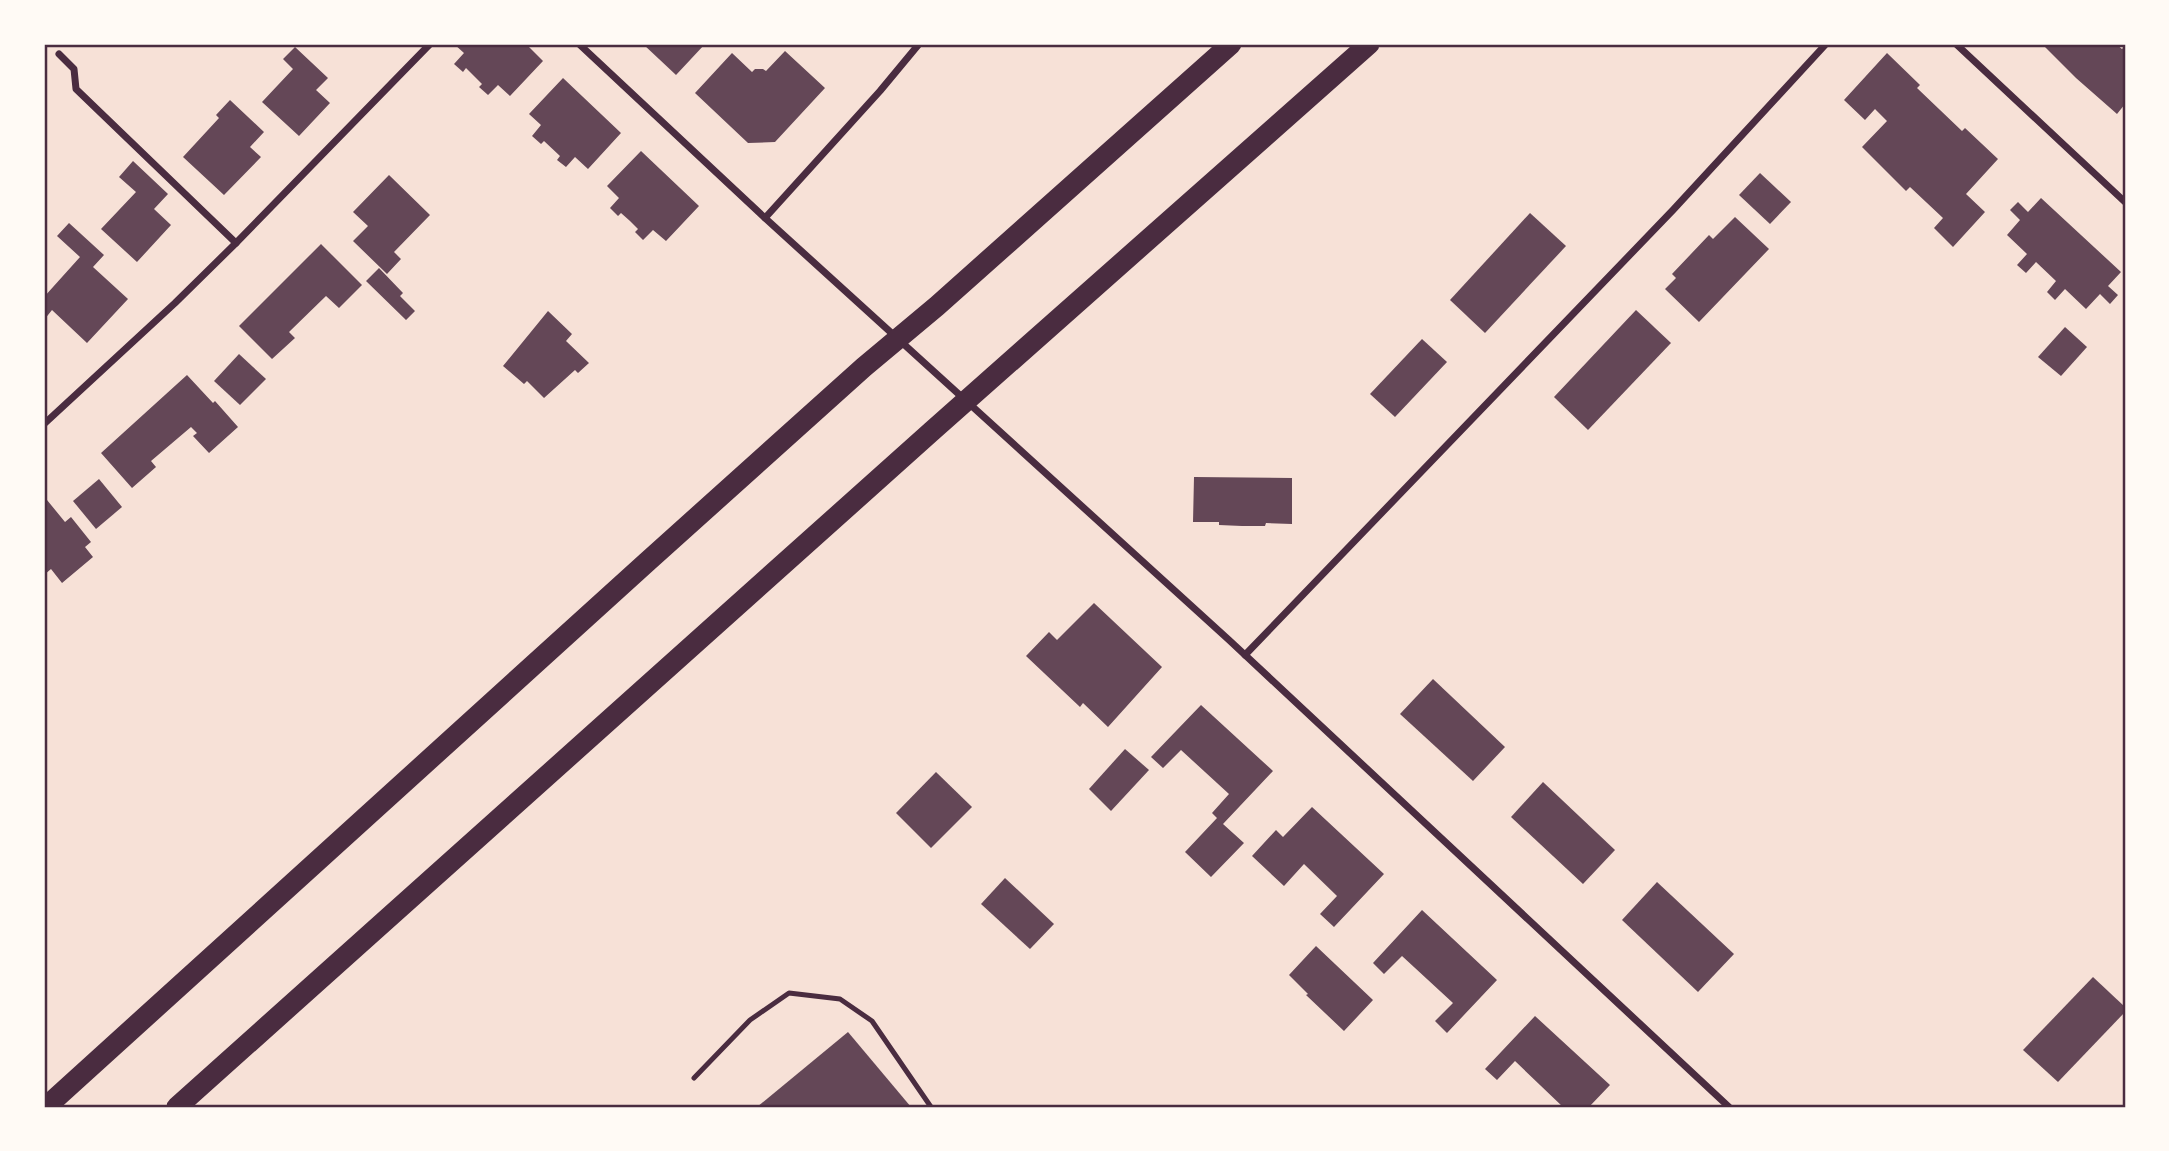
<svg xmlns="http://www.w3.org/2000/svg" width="2169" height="1151" font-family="'DM Sans',sans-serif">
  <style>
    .building { fill: #644757 }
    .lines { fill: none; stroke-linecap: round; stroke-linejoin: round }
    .service { stroke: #4a2c40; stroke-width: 5 }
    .minor { stroke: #4a2c40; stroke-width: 7 }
    .motorway { stroke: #4a2c40; stroke-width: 21 }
    .neatline { fill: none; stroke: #4a2c40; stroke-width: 2.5 }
  </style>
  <rect width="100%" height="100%" fill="#f7e1d7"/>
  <!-- building -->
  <g class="building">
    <polygon points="454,44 526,44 543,61 510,96 498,85 488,95 479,87 482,84 466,68 463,72 454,64 464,53"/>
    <polygon points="643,44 705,44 676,75"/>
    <polygon points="2042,44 2116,44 2122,49 2125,46 2125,104 2117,114 2076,78"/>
    <polygon points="295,47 328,78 316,90 330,103 299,136 262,102 293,69 283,59"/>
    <polygon points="785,51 825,88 775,142 748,143 695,93 732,53 752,72 755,69 763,69 766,71"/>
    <polygon points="1887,53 1920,85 1917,88 1962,131 1965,128 1998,159 1966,194 1985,212 1953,247 1934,228 1943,218 1910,187 1906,191 1862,147 1887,121 1875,109 1865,120 1844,100"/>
    <polygon points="563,78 621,133 588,169 575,157 566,167 557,160 560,156 544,141 541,144 532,136 541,125 529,114"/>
    <polygon points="230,100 264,132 250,147 261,157 224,195 183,157 219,118 216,115"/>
    <polygon points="641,151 699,206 666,241 653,230 643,240 635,232 638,229 630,221 621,213 618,216 610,208 619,198 607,186"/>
    <polygon points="133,161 168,194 154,209 171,225 137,262 101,229 136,192 119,177"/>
    <polygon points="1760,173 1791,202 1770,224 1739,195"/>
    <polygon points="389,175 430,215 394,252 401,259 387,274 353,241 368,226 353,212"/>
    <polygon points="2041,198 2121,272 2108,286 2118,295 2110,304 2100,294 2086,309 2065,289 2055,300 2047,292 2056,281 2036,262 2026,273 2017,265 2027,254 2007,235 2020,220 2010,210 2018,202 2028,212"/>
    <polygon points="1530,213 1566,246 1485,333 1450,300"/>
    <polygon points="1735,217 1769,249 1699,322 1665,289 1676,278 1672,274 1709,235 1713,239"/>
    <polygon points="69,223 104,255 93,267 128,299 87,343 52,310 44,320 44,297 80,257 57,236"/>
    <polygon points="321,244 362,285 339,308 326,296 289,332 295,338 272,359 239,326"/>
    <polygon points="379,268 403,293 400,296 415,311 406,320 366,281"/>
    <polygon points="1636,310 1671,343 1588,430 1554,397"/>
    <polygon points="548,311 572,334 566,341 589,363 578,373 575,370 544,398 527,381 524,384 503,366"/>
    <polygon points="2065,327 2087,347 2061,376 2038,357"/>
    <polygon points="1422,339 1447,362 1395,417 1370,394"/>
    <polygon points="239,354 266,379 240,405 214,381"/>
    <polygon points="187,375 213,403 215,401 238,427 209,453 193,436 197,433 191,427 151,461 156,467 132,488 101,453"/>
    <polygon points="1194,477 1292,478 1292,524 1266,523 1265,526 1242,526 1219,525 1219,522 1193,522"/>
    <polygon points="99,479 122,507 96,529 73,501"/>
    <polygon points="47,500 65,522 71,517 91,542 85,547 93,557 62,583 51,569 44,575 44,503"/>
    <polygon points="1094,603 1162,667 1108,727 1083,703 1080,707 1026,656 1049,632 1057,640"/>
    <polygon points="1433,679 1505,747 1473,781 1400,714"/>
    <polygon points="1201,705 1273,771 1223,824 1244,843 1211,877 1185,852 1217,818 1212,813 1229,794 1181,750 1163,768 1151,757"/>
    <polygon points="1125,749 1149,770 1111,811 1089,789"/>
    <polygon points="936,772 972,807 931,848 896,813"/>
    <polygon points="1543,782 1615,850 1583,884 1511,817"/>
    <polygon points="1312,807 1384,874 1334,927 1320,914 1337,896 1304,864 1284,886 1252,856 1276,830 1283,837"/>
    <polygon points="1005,878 1054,924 1030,949 981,904"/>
    <polygon points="1657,882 1734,954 1698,992 1622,920"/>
    <polygon points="1422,910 1497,980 1447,1033 1435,1021 1453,1003 1402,956 1384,974 1373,963"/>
    <polygon points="1316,946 1373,1000 1344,1031 1306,995 1308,994 1289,975"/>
    <polygon points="2093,977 2125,1007 2125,1012 2058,1082 2023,1050"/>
    <polygon points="1535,1016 1610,1085 1589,1107 1563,1107 1515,1061 1497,1080 1485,1069"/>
    <polygon points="848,1032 911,1107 757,1107"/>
  </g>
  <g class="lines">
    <!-- service -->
    <polyline class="service" points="694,1078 750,1020 789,993 840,999 872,1021 931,1107"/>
    <!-- minor -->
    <g class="minor">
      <polyline points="579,44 765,218 1229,640 1729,1107"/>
      <polyline points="1956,44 2125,202"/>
      <polyline points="59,54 74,69 76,89 236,243"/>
      <polyline points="765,218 880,91 919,44"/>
      <polyline points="44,424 175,303 236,243 430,44"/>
      <polyline points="1245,655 1673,210 1826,44"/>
    </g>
    <!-- motorway -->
    <g class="motorway">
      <polyline points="46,1107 647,562 864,367 937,306 1231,44"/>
      <polyline points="177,1107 932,431 1369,44"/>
    </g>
  </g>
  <!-- border -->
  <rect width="2169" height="1151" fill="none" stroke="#fffaf5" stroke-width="91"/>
  <rect x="46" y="46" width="2078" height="1060" class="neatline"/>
</svg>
